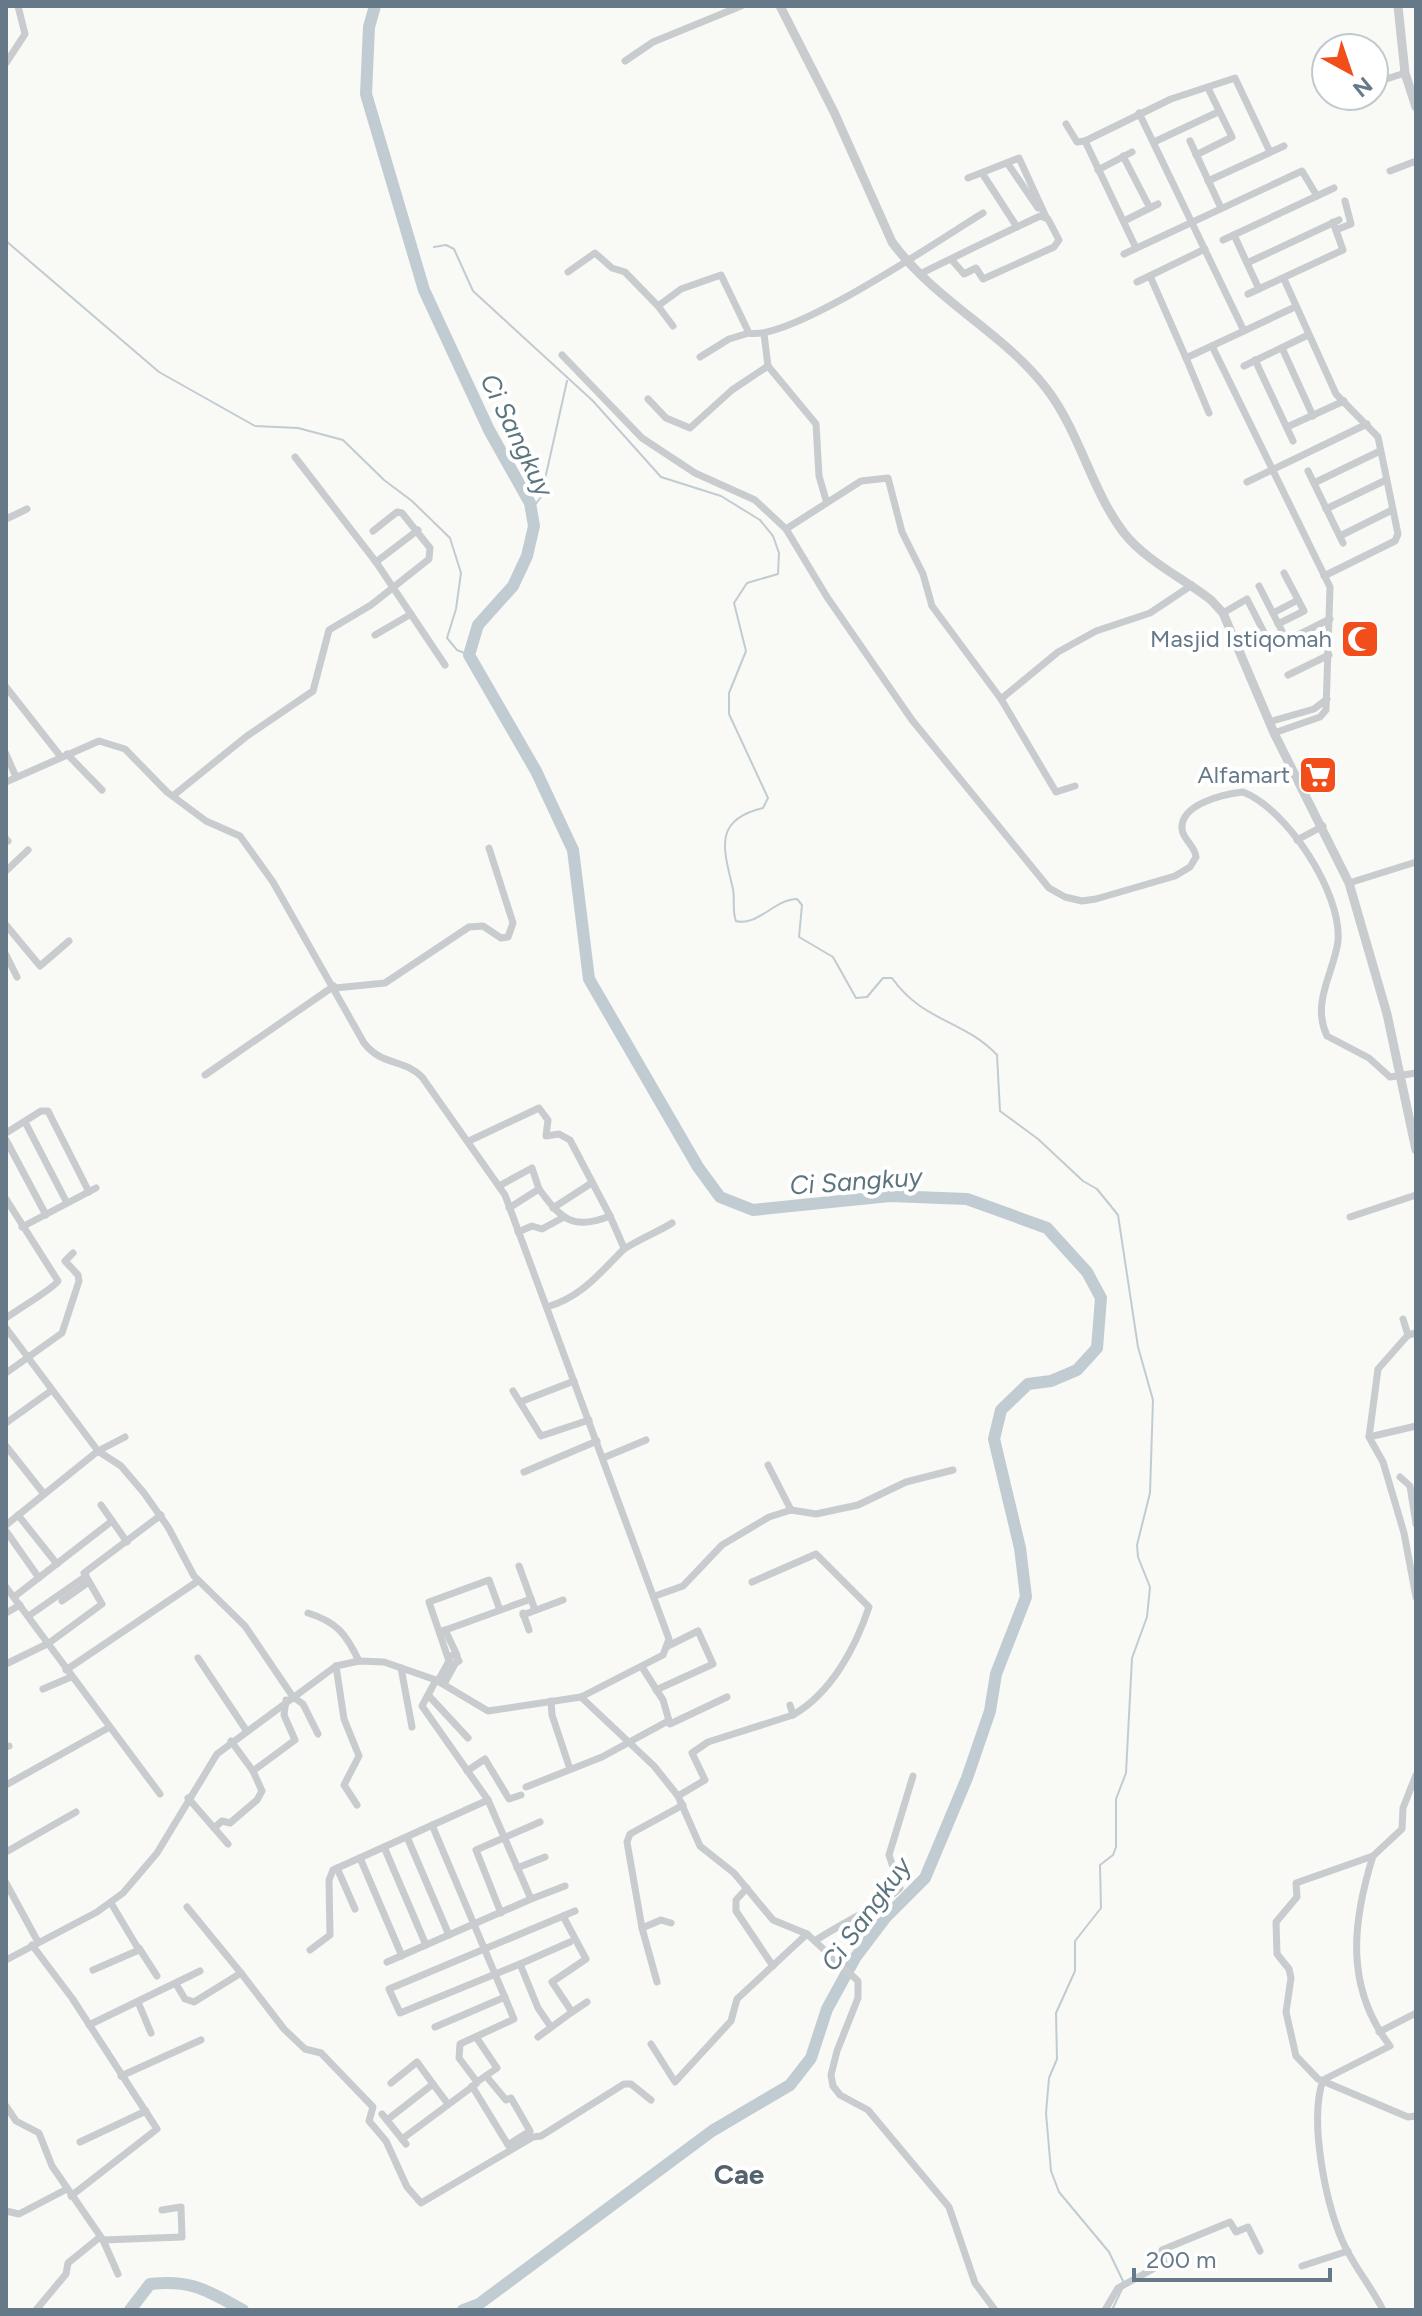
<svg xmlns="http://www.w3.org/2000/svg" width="1422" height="2316" font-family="Figtree,sans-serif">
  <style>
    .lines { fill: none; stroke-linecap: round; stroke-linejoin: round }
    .stream { stroke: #c1ccd2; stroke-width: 2 }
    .river { stroke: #c1ccd2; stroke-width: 12 }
    .minor { stroke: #c8cccf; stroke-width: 7 }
    .tertiary { stroke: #c8cccf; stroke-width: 9 }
    .labels { text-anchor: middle; stroke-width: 8; stroke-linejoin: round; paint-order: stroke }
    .poi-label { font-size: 24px; fill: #657989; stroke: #fff; text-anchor: end }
    .water-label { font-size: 26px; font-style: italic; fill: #5c747e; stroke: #fff }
    .quarter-label { font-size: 28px; font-weight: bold; fill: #54626e; stroke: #fff }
  </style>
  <rect width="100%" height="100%" fill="#f9f9f6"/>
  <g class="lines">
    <!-- stream -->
    <g class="stream">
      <polyline points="6,241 159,372 255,426 298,428 343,440 384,480 412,501 450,538 461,573 456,609 447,638 457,650 469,655"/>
      <path d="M434,247L446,245L454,249L473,291L593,401L661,477L721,496L760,520L773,536L779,553L778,574L747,583L734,603L746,651L729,693V714L768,798L763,808C712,820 724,850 733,889C735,900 732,912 736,921C757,927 775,899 797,899L802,905L799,937L833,957L856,998L867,997L883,978H892C923,1022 964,1020 997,1055L1000,1111L1038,1139L1083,1181L1097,1189L1118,1215L1138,1347L1153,1400L1150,1493L1137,1545L1138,1557L1150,1587L1147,1617L1132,1658L1126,1773L1116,1799V1847L1113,1855L1100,1865L1101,1908L1075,1941V1971L1056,2013L1057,2059L1049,2078L1046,2113L1051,2171L1059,2192L1109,2252L1123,2281"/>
      <polyline points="531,510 541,497 567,381"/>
      <polyline points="1112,2310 1123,2287"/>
    </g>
    <!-- river -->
    <g class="river">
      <polyline points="375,6 369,27 366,94 424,290 489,430 530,503 534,526 527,556 513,586 478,625 469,655 536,771 573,850 589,979 698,1167 720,1197 753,1210 890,1196 967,1199 1047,1228 1087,1272 1101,1298 1097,1348 1077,1370 1051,1381 1028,1384 1001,1410 994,1439 1020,1548 1026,1597 996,1674 990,1711 967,1778 925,1878 886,1917 855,1958 827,2009 811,2058 790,2085 712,2131 479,2304 463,2310"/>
      <path d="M130,2310L150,2284C192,2279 208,2291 243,2310"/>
    </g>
    <!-- minor -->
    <g class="minor">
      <polyline points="625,61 653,42 741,6"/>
      <polyline points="6,63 25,34 18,6"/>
      <polyline points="1374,88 1380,81 1405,73"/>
      <polyline points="1139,113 1244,331"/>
      <polyline points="1066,124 1077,142 1085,141 1171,99 1235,78 1270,152"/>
      <polyline points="1085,141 1136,248"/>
      <polyline points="1190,141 1221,208"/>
      <polyline points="1154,142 1218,112"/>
      <polyline points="1196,155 1232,137 1208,88"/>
      <polyline points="1123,156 1150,208"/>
      <polyline points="1008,164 1038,208"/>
      <polyline points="1098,170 1132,152"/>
      <polyline points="1390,171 1416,161"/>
      <polyline points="982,173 1017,227"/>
      <polyline points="968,178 1019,158 1046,217"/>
      <polyline points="1208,181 1284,146"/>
      <polyline points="1124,221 1158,204"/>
      <polyline points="1336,230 1351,224 1345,201"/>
      <polyline points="1234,235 1259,289"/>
      <polyline points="1223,240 1334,188"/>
      <polyline points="1124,254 1302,171 1317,196"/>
      <polyline points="1247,263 1339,220"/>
      <polyline points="568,272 595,253 612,268 625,272 658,306"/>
      <path d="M920,274C960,254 1000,235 1040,216L1048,219L1059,240L1054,247L983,279L976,268L964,274L951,259"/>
      <polyline points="1150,276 1186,358"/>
      <polyline points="1284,279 1336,394 1378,437 1398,534 1395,541 1324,576"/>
      <polyline points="1137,282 1205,249"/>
      <polyline points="1248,294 1343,250 1333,222"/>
      <path d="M673,326L658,306L681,289L721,275L749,333C790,342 942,238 983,213"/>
      <polyline points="1212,346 1330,587 1326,710 1320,717 1274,733"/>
      <polyline points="1282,348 1313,416"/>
      <path d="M562,355L642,438L695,473L755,500L786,529L827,597L912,720L1049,888L1065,897L1082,901L1096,899L1175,876L1190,867L1196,857C1195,845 1183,840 1182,829C1180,804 1224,794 1243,792C1287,809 1342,893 1338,941C1334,973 1311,1002 1327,1036L1369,1058L1390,1077L1416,1073"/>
      <polyline points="700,357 729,339 749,333"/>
      <polyline points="1255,360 1293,441"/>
      <polyline points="768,366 816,424 819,476 826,500"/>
      <polyline points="1244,366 1308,335"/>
      <polyline points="648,399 666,418 690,428 732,390 768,366 764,334"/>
      <polyline points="1209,413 1186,358 1295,307"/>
      <polyline points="1287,427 1344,401"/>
      <polyline points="295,457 376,562"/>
      <polyline points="1308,471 1343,543"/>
      <polyline points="1247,482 1367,424"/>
      <polyline points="1314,483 1380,451"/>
      <polyline points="1326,509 1386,480"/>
      <polyline points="6,519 27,509"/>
      <polyline points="786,529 861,481 888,478 902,532 923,574 932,606 1001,699 1058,652 1096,631 1150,613 1192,585"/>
      <polyline points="418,530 376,562 445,665"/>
      <polyline points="1340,536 1392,510"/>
      <polyline points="1259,586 1287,641"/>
      <polyline points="1223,613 1247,599 1272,648 1330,619"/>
      <polyline points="1273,613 1298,600"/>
      <polyline points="1278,624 1304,611 1284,573"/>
      <polyline points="375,635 411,614"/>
      <polyline points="1288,675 1329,655"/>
      <polyline points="6,687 61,757"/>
      <polyline points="1001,699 1056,792 1075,786"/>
      <polyline points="1269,722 1314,709 1327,699"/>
      <polyline points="6,754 16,777"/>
      <polyline points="67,754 102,790"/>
      <path d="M6,782L99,741L125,749L167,792L206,821L240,836L273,882L364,1043C383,1067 403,1058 422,1077L505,1195L669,1639L663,1655L581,1697L488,1711L436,1680L384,1662L359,1661L336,1666L217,1754L157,1853L123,1893L97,1912L6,1960"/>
      <polyline points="174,795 247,736 313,691 329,630 371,605 429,559 430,548 402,513 397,512 373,531"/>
      <polyline points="6,839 8,841"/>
      <polyline points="1297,840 1323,826"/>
      <polyline points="6,871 28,850"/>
      <polyline points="1349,883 1416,862"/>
      <polyline points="6,925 40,966 69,941"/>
      <polyline points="6,955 17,977"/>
      <polyline points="335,988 385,983 469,927 483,926 501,938 508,937 513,923 489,848"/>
      <polyline points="205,1075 334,986"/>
      <polyline points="25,1122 67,1203"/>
      <polyline points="6,1133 41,1111 48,1111 89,1192"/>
      <polyline points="6,1140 46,1215"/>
      <polyline points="469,1141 539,1108 548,1120 546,1136 559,1134 570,1140 610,1216"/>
      <polyline points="499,1186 532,1168 539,1189"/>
      <path d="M6,1199L58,1281C53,1289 18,1309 6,1318"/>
      <path d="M509,1208L539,1189C561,1219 573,1231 610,1216L624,1248"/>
      <polyline points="553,1208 590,1184"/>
      <polyline points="1350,1217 1416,1195"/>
      <polyline points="22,1227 96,1188"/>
      <polyline points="518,1232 532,1226 542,1229 564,1217"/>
      <path d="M547,1307C581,1297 598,1275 622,1251C629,1244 660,1231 672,1223"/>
      <polyline points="1403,1319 1408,1335 1416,1333"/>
      <polyline points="6,1328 98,1451 121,1466 144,1493 168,1527 194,1576 245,1626 293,1697 303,1704 318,1734"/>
      <polyline points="1408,1335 1378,1369 1369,1437 1383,1462 1404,1533 1416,1597"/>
      <polyline points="6,1373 62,1333 79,1281 78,1275 65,1261 73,1253"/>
      <polyline points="513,1391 541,1436 589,1420"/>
      <polyline points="520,1402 574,1381"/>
      <polyline points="6,1423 52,1390"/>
      <polyline points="1369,1437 1416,1426"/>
      <polyline points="6,1446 44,1494"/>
      <polyline points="603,1458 646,1440"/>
      <polyline points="768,1465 791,1510"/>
      <polyline points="524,1472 597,1441"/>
      <polyline points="1400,1477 1410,1486 1416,1524"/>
      <polyline points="101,1505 127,1542"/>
      <polyline points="18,1515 57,1564"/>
      <polyline points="6,1525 98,1451 125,1437"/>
      <polyline points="6,1531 39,1578"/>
      <polyline points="519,1566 535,1610"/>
      <path d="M752,1582L816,1554L869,1607C855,1649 831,1693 793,1715"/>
      <polyline points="6,1587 160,1794"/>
      <polyline points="655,1596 683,1586 722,1545 769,1517 791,1510 816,1514 858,1505 906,1482 953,1470"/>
      <polyline points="14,1597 112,1521"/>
      <polyline points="62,1601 89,1582"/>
      <polyline points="6,1613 20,1605"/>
      <path d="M308,1613C337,1622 346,1634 359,1661"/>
      <polyline points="523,1613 529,1630"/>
      <polyline points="30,1615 86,1576"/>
      <polyline points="523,1615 563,1600"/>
      <polyline points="445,1630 457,1655"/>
      <polyline points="440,1632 531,1599"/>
      <polyline points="449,1657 455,1654 459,1661 453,1664 449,1661 429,1602 489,1580 500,1610"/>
      <polyline points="198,1658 246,1730"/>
      <polyline points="6,1664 49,1643 102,1604 84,1573 161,1515"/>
      <polyline points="336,1666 344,1719 359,1756 344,1785 357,1805"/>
      <polyline points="642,1667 663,1700 670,1724 727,1697"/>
      <polyline points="401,1668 412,1727"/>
      <polyline points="66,1670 198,1581"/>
      <polyline points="438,1681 449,1661"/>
      <polyline points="444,1684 455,1664"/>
      <polyline points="43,1689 71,1677"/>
      <polyline points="656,1690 713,1664 698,1631 668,1646"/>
      <polyline points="429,1696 468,1738"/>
      <polyline points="581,1697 654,1766 678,1796 700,1846 734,1873 773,1920 807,1934 858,1981 858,1998 837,2051 831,2075 833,2086 840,2095 868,2110 949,2207 975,2283 995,2310"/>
      <polyline points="551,1701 552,1715 570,1769"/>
      <polyline points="231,1741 253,1771"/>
      <polyline points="6,1747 9,1746"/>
      <polyline points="467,1771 485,1759 509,1799 521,1795"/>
      <polyline points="1416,1775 1403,1808 1402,1829 1373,1856 1296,1883 1297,1897 1276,1922 1277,1954 1289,1969 1291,1978 1286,2012 1296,2056 1318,2079 1408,2117 1416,2116"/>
      <polyline points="6,1785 108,1728"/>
      <polyline points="526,1787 602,1757 668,1721"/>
      <polyline points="678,1796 705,1780 692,1753 708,1742 793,1715 790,1705"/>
      <polyline points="188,1798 228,1844"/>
      <polyline points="488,1800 531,1899 565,1886"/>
      <polyline points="432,1825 514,2019 460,2044 459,2058 477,2082 497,2068 476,2037"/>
      <polyline points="214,1828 222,1821 230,1823 257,1800 262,1791 253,1771 295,1740 284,1715 286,1700"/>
      <polyline points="407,1837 449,1935"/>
      <polyline points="384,1847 426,1945"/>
      <polyline points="6,1852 76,1812"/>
      <path d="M1373,1856C1352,1923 1345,1987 1390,2046L1323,2080C1309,2120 1325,2200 1342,2240C1352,2264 1371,2286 1383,2310"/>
      <polyline points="360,1858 402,1956"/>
      <polyline points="337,1868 355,1909"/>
      <polyline points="517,1868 545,1857"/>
      <polyline points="6,1883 38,1942"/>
      <polyline points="747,1888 736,1900 736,1911 773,1966"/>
      <polyline points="187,1907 241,1973"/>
      <polyline points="501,1913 476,1850 540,1822"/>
      <polyline points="563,1916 586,1959 552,1982 572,2012 587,2002"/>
      <polyline points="671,1923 661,1920 642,1928 627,1842 630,1834 683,1805"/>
      <polyline points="642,1928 657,1982"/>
      <path d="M815,1941C834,1927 891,1900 900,1888L889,1855L913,1776"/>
      <polyline points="32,1945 72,1998 157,2129 71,2196"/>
      <polyline points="139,1948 157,1976"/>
      <polyline points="310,1950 330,1935 329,1880 333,1870 488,1800 422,1706 436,1680"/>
      <polyline points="387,1962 531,1899"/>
      <polyline points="520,1964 570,1942"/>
      <polyline points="93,1970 139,1950 111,1903"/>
      <polyline points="176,1984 185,1999 194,2002 241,1973 284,2029 305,2049 321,2053 373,2107 369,2121 386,2141 407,2187 421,2203 533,2137 541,2136 624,2084 631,2084 651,2100"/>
      <polyline points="138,2002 151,2033"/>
      <polyline points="89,2025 200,1971"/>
      <polyline points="435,2027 505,1997"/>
      <polyline points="551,2027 538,2008 520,1964 400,2013 389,1989 575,1911"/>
      <polyline points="1379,2032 1416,2013"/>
      <polyline points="538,2037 572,2012"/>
      <polyline points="651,2044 675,2082 731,2021 737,1999 807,1934"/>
      <polyline points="121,2076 201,2040"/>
      <polyline points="391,2083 417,2062 433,2084"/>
      <polyline points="472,2086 508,2145 530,2131 511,2098 506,2100 486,2076"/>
      <polyline points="6,2106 16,2121 39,2133 52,2166 103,2240 118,2274"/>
      <polyline points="382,2114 402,2139"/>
      <polyline points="387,2120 433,2084 448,2104"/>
      <polyline points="80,2142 146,2111"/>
      <polyline points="406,2144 402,2139 476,2084"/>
      <polyline points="6,2211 19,2214 67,2189"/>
      <polyline points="103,2240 182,2237 181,2207 162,2210"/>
      <polyline points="1302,2266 1348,2251"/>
      <polyline points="36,2310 66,2274 68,2263 100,2237"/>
      <polyline points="1105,2310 1118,2288 1164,2263 1162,2250 1230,2222 1236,2232 1248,2227 1260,2251"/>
    </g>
    <!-- tertiary -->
    <g class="tertiary">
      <path d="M780,6L834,112L892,242C935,301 1004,333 1046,388C1080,432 1091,490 1124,533C1145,560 1184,579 1211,600L1223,613L1274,733L1349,883L1387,1014L1416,1150"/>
      <polyline points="1398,6 1405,73 1416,107"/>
    </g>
  </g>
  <!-- icons -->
  <defs>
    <g id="mosque-square" transform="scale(2)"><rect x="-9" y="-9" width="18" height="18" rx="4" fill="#f24e1c" stroke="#fff"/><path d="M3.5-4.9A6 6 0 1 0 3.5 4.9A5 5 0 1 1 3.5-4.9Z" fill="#fff"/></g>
    <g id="supermarket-square" transform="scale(2)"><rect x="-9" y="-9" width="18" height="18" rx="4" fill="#f24e1c" stroke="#fff"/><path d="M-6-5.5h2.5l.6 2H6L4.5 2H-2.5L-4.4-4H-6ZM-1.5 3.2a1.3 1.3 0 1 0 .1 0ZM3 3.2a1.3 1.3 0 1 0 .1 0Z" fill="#fff"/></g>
  </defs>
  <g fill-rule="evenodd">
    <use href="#mosque-square" x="1360" y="639"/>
    <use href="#supermarket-square" x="1318" y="775"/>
  </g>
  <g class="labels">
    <!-- poi labels -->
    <g class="poi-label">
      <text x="1332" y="647">Masjid Istiqomah</text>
      <text x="1290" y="783">Alfamart</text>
    </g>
    <!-- water labels -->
    <g class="water-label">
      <text transform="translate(517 435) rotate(64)" y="9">Ci Sangkuy</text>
      <text transform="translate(856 1181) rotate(-4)" y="9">Ci Sangkuy</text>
      <text transform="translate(866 1914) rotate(-54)" y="9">Ci Sangkuy</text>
    </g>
    <!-- quarter labels -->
    <g class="quarter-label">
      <text x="739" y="2184">Cae</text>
    </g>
  </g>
  <!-- border -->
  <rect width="1422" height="2316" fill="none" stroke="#657989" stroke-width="16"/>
  <!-- north arrow -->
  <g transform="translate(1350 72) rotate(140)"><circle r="38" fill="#ffffff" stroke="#c1c9d0" stroke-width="2"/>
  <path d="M0-6L14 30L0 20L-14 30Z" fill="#f24e1c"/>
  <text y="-12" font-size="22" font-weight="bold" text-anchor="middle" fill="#657989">N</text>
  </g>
  <!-- scale -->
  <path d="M1134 2268v12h196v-12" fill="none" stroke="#657989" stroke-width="4"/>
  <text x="1146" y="2268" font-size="24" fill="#657989" stroke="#ffffff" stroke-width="6" paint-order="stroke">200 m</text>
</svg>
